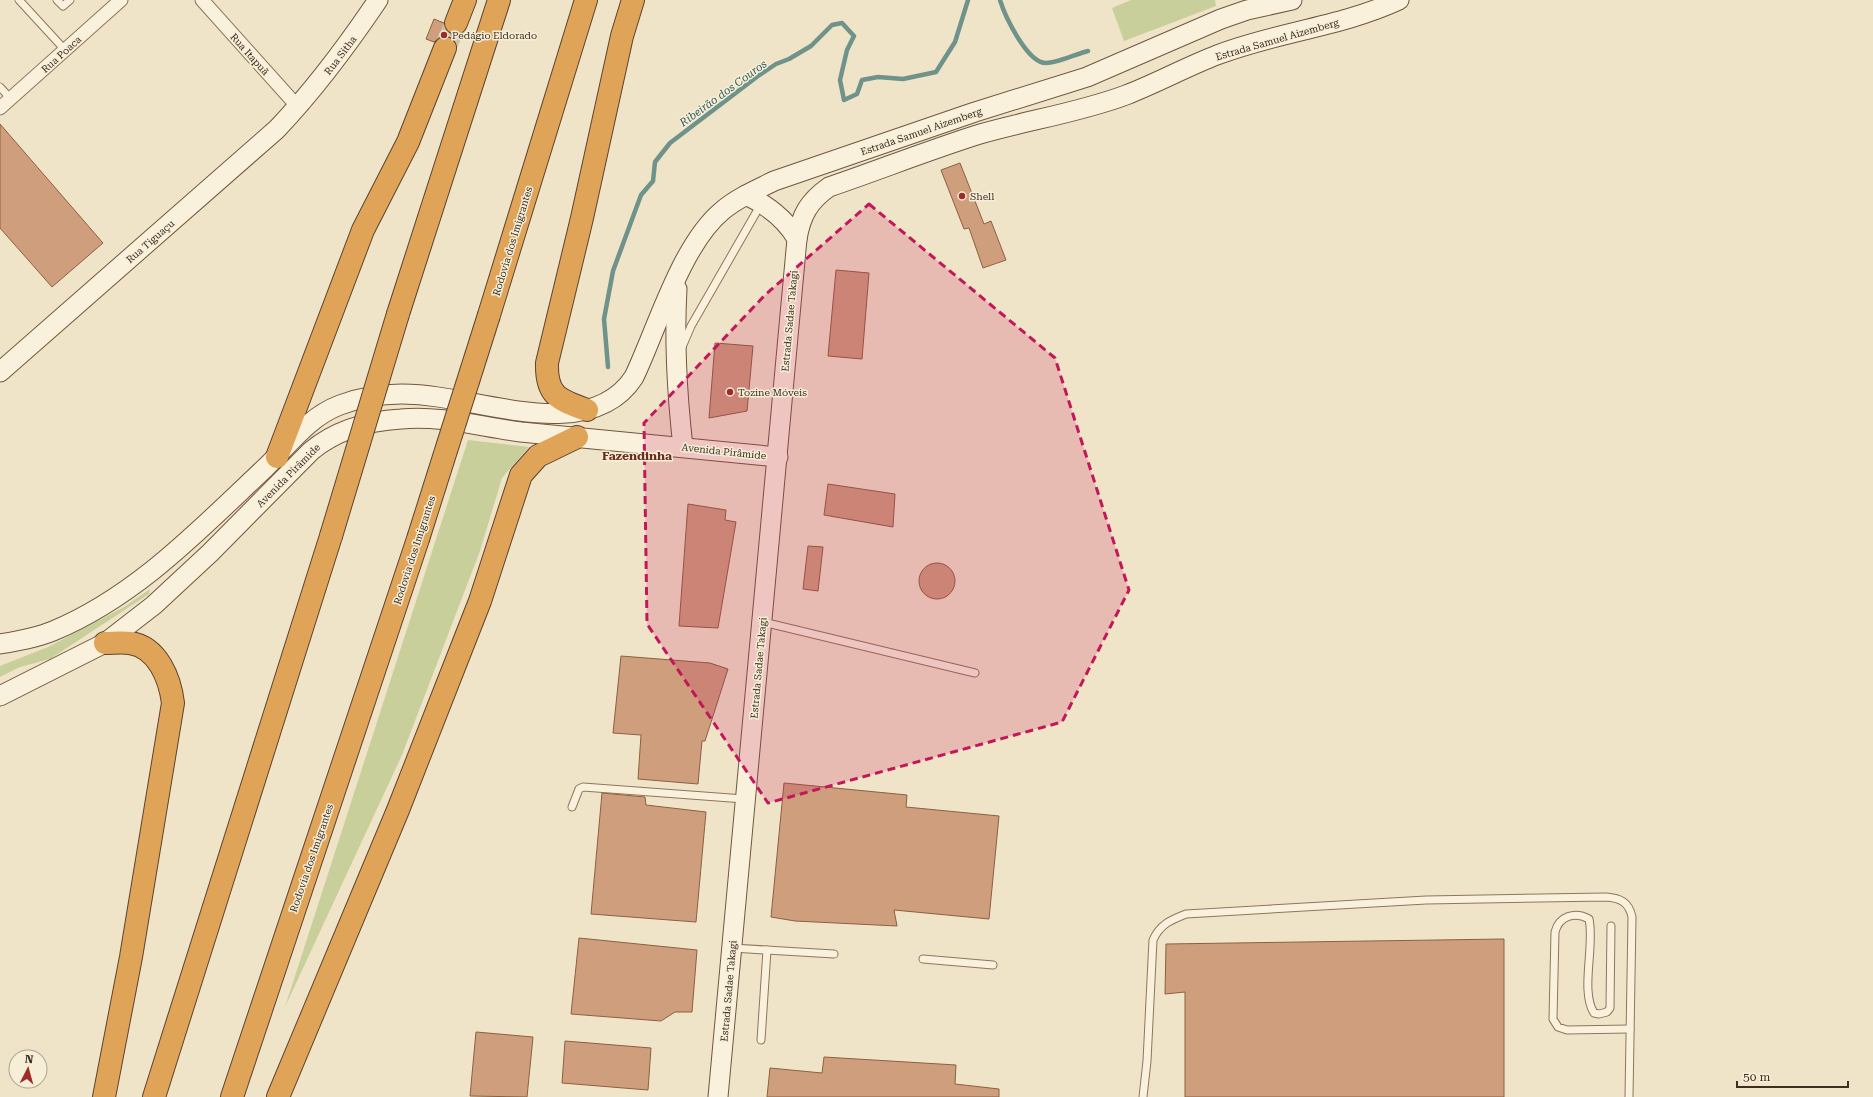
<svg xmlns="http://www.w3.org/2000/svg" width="1873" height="1097" font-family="'Roboto Serif',serif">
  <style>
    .green { fill: #c9cf9b }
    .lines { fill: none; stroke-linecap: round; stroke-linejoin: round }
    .stream { stroke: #6f938a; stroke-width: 4.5 }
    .building { fill: #cf9f7d; stroke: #8d5f41 }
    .highway-tunnel { stroke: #ccc0a6; stroke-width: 22; stroke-dasharray: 22 11; stroke-linecap: butt }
    .lane-casing { stroke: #8d765c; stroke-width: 9 }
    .street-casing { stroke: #8d765c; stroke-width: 15 }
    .secondary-casing { stroke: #6f573f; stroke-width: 21 }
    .highway-casing { stroke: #5b4430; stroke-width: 24 }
    .lane { stroke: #faf1dc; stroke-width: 7 }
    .street { stroke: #faf1dc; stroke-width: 13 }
    .secondary { stroke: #faf1dc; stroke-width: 19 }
    .highway { stroke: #e0a458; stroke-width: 22 }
    .highway-bridge-casing { stroke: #5b4430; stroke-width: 24; stroke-linecap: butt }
    .highway-bridge { stroke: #e0a458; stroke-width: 22 }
    .marked { fill: #c2185b; fill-opacity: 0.2; stroke: #c2185b; stroke-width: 3; stroke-dasharray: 8 5; stroke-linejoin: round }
    .poi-dot { fill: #9e2a2b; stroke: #f7eed8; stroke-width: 1.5 }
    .labels { text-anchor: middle; stroke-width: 3; stroke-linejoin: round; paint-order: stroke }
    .poi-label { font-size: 10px; fill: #3d2e20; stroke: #f7eed8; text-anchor: start }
    .street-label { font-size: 10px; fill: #3d2e20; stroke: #f7eed8 }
    .water-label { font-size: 11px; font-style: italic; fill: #2f5d5a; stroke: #f7eed8 }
    .quarter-label { font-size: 12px; font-weight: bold; fill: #6b2e1e; stroke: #f7eed8 }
  </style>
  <rect width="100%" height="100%" fill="#f0e4c8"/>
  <!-- green -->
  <g class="green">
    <polygon points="1131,0 1215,0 1216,6 1124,41 1112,8"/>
    <polygon points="468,440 529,447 502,478 480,551 402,755 285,1007"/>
    <polygon points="150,589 149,594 50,659 20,667 0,677 0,666 48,647 124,607"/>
  </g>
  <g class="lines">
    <!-- stream -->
    <g class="stream">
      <path d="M1000,0C1005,16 1027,63 1046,63C1057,63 1076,54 1088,51"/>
      <polyline points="608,367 604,319 613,271 641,195 653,181 655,162 670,143 758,76 776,64 789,59 811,46 832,25 842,23 854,36 847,50 840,80 844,100 857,94 862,80 878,77 903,79 936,72 955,42 968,0"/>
    </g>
  </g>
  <!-- building -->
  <g class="building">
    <polygon points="434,19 444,23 446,30 451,34 460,34 456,44 449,36 443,36 434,42 426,39"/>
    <polygon points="0,124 103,243 52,287 0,228"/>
    <polygon points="960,163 984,224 991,221 1006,260 983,268 969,228 964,229 941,170"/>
    <polygon points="836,270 869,273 862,359 828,356"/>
    <polygon points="715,343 753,346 747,411 709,418"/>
    <polygon points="828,484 895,494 893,527 824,515"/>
    <polygon points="688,504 726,510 725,520 736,522 718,628 679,626"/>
    <polygon points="808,546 823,547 818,591 803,589"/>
    <circle cx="937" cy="581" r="18"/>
    <polygon points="621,656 710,663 728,669 705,741 702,741 698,784 638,779 641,735 613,733"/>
    <polygon points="784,783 907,795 906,807 999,816 989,919 894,910 897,926 795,921 771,917"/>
    <polygon points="602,793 645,797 646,805 706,812 696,922 591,914"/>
    <polygon points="579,938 697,950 692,1012 675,1012 661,1021 571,1014"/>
    <polygon points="1504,939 1504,1097 1185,1097 1185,992 1165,994 1166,944"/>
    <polygon points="476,1032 533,1037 527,1097 470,1096"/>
    <polygon points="565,1041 651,1048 648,1090 562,1083"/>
    <polygon points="824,1057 956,1065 955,1084 999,1089 999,1097 767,1097 770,1068 822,1073"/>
  </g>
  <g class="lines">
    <!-- highway-tunnel -->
    <polyline class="highway-tunnel" points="445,48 456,23"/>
    <!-- lane casing -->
    <g class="lane-casing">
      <g id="lane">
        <polyline points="19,0 65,50"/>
        <polyline points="57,0 63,6 70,0"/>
        <polyline points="0,87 10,98"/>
        <polyline points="682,347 691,326 761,204"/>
        <polyline points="763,622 975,673"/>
        <polyline points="572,807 579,789 583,787 744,799"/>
        <path d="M1611,926L1610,1008L1607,1012L1599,1014L1594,1013C1580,991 1595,946 1589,919C1575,911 1559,916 1555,932L1553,1019L1558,1027L1567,1030L1630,1029"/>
        <polyline points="732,948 834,954"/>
        <polyline points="923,959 993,965"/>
        <polyline points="761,1040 767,950"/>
        <path d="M1143,1097L1147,1061L1153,940C1160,924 1171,920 1186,914L1426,900L1606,897C1620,898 1629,902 1632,917L1629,1097"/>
      </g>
    </g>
    <!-- street casing -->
    <g class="street-casing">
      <g id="street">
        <polyline points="202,0 298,107"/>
        <polyline points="0,108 121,0"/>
      </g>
    </g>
    <!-- secondary casing -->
    <g class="secondary-casing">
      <g id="secondary">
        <path d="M746,195C767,205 785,218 797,239"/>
        <path d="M677,289C674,342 677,394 683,447"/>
        <path d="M0,372L277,129C315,89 347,46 378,0"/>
        <path d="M0,644C18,641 36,638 53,631C137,596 200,529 265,468C289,445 308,417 340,405C371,393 406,392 438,397C497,405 594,439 634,377C657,329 681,245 722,211C737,198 756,190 774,181L975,112L1087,77L1221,19L1247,10L1292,0"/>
        <path d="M0,696L105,643L154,605L210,553L311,451C336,430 369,421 401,419C441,415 481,427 521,432C607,441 693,448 778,457"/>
        <path d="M718,1097L797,239C801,215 809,201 829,187C879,170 929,150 980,134C1028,120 1078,113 1126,95C1157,83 1186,67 1217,55C1276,32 1341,27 1399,0"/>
      </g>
    </g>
    <!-- highway casing -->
    <g class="highway-casing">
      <g id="highway">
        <polyline points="456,23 465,0"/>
        <polyline points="398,314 499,0"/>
        <polyline points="489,315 586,0"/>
        <path d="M587,410C559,400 546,396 547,363L582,218L622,36L633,0"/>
        <polyline points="277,457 363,230 408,142 445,48"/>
        <path d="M104,1097L131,957L173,703C170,679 158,647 130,643C122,642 113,643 105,643"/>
        <polyline points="154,1097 331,536"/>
        <polyline points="232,1097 418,539"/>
        <polyline points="278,1097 398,810 480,601 521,475 538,456 577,437"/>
      </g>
    </g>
    <!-- lane -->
    <use href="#lane" class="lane"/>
    <!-- street -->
    <use href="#street" class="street"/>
    <!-- secondary -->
    <use href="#secondary" class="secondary"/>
    <!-- highway -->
    <use href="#highway" class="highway"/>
    <!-- highway-bridge casing -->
    <g class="highway-bridge-casing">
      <g id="highway-bridge">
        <polyline points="331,536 398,314"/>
        <polyline points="418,539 489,315"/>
      </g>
    </g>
    <!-- highway-bridge -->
    <use href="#highway-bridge" class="highway-bridge"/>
  </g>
  <!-- marked area -->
  <path class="marked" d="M869,204L1055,358L1129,590L1062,722L768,803L647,624L644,423L765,295Z"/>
  <!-- markers -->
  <g class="poi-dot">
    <circle cx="444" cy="35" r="4"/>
    <circle cx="962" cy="196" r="4"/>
    <circle cx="730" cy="392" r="4"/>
  </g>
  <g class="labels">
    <!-- poi labels -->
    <g class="poi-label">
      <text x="452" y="39">Pedágio Eldorado</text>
      <text x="970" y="200">Shell</text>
      <text x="738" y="396">Tozine Móveis</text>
    </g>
    <!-- street labels -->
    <g class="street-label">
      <text transform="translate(1277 39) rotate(-16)" y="4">Estrada Samuel Aizemberg</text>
      <text transform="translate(61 54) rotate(-42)" y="4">Rua Poaca</text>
      <text transform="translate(250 54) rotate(48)" y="4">Rua Itapuã</text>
      <text transform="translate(340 55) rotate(-53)" y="4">Rua Sitha</text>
      <text transform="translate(921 131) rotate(-19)" y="4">Estrada Samuel Aizemberg</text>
      <text transform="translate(150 241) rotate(-41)" y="4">Rua Tiguaçu</text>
      <text transform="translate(512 241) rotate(-73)" y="4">Rodovia dos Imigrantes</text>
      <text transform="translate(789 321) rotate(-85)" y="4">Estrada Sadae Takagi</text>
      <text transform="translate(724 451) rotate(6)" y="4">Avenida Pirâmide</text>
      <text transform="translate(288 475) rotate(-45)" y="4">Avenida Pirâmide</text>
      <text transform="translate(414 550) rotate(-72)" y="4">Rodovia dos Imigrantes</text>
      <text transform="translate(758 668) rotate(-85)" y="4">Estrada Sadae Takagi</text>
      <text transform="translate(311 858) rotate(-71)" y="4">Rodovia dos Imigrantes</text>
      <text transform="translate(728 991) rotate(-85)" y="4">Estrada Sadae Takagi</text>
    </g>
    <!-- water labels -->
    <g class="water-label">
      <text transform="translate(723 93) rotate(-36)" y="4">Ribeirão dos Couros</text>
    </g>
    <!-- quarter labels -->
    <g class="quarter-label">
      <text x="637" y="460">Fazendinha</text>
    </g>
  </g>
  <!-- north arrow -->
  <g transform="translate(28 1069) rotate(6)"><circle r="19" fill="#f7eed8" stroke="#ada18e"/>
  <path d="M0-3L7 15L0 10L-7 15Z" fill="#9e2a2b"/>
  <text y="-6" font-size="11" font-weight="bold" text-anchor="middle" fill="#3d2e20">N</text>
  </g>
  <!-- scale -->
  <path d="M1737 1081v6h111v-6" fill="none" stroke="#3d2e20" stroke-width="2"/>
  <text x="1743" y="1081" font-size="12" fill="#3d2e20" stroke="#f7eed8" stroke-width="3" paint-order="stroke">50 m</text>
</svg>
